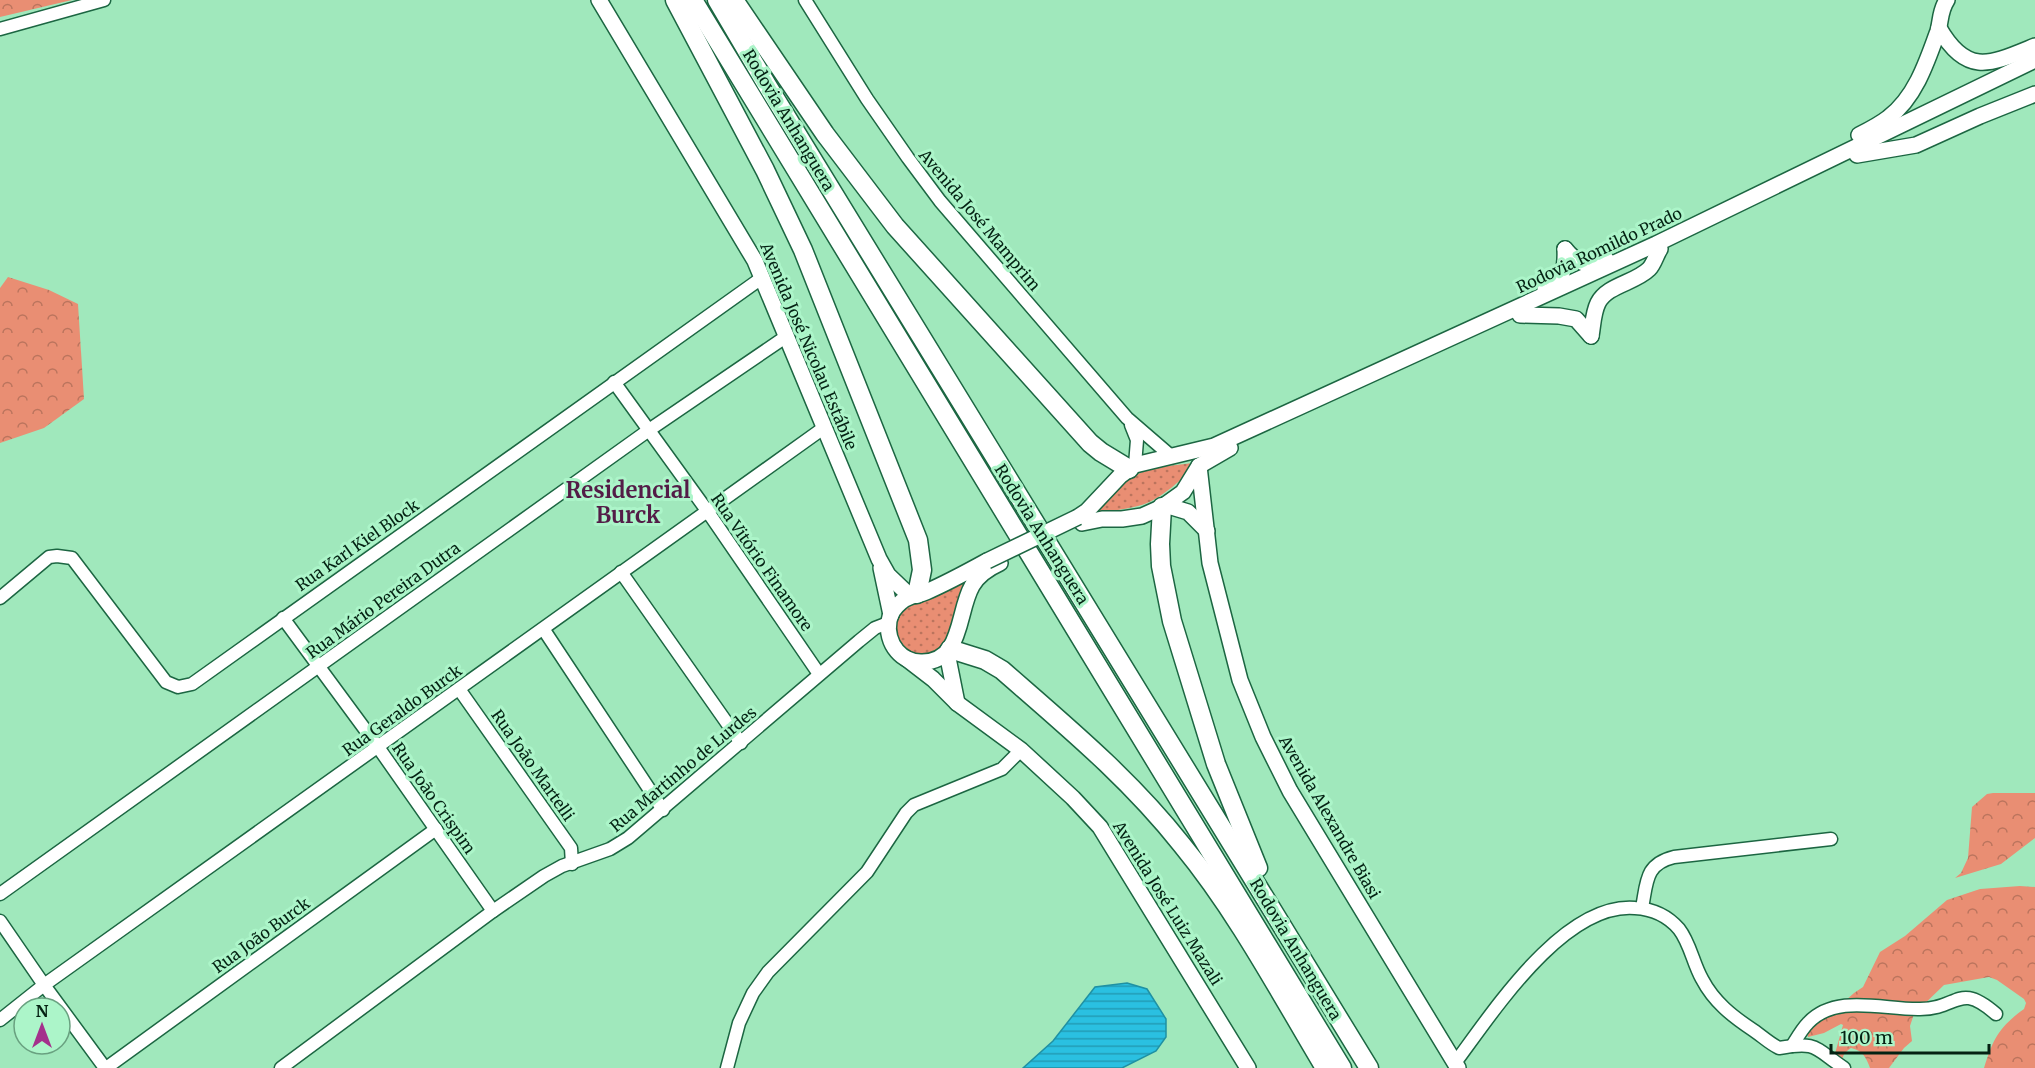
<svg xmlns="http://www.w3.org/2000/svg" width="2035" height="1068" font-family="Merriweather,serif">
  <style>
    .grass { fill: url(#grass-dots) }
    .forest { fill: url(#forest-crowns) }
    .water { fill: url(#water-rules); stroke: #1f91a3; stroke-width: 1.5 }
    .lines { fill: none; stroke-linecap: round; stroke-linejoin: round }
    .minor-casing { stroke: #1c6642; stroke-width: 15 }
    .major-casing { stroke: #1c6642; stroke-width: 18 }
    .highway-casing { stroke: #1c6642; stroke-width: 21 }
    .minor { stroke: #fff; stroke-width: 12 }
    .major { stroke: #fff; stroke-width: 15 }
    .highway { stroke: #fff; stroke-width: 18 }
    .major-bridge-casing { stroke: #1c6642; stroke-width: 18; stroke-linecap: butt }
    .major-bridge { stroke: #fff; stroke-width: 15 }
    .labels { text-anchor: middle; stroke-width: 6; stroke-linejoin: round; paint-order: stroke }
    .street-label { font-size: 16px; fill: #042213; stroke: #acf5c9 }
    .district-label { font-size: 22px; font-weight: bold; fill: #531c47; stroke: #acf5c9 }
  </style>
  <defs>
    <pattern id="grass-dots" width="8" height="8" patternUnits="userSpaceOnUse" patternTransform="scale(1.5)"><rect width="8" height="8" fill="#e98e73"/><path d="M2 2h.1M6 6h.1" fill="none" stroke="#bb745d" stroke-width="1.8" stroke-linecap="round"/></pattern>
    <pattern id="forest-crowns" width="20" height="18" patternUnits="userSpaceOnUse" patternTransform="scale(1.5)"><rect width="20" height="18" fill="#e98e73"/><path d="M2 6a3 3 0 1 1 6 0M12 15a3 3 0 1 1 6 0" fill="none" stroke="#bb745d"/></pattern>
    <pattern id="water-rules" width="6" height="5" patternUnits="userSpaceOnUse" patternTransform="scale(1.5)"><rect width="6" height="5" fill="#2ac0e1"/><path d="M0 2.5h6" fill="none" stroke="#229cb5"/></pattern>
  </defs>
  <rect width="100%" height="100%" fill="#a0e8bc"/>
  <!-- grass -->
  <g class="grass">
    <path d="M1203,461C1183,476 1163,500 1138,506C1121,510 1103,512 1087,516C1093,512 1100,508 1106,502C1116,492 1125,480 1138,474C1158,464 1182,466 1203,461Z"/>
    <path d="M981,568C972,587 952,644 936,653C935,653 928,654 927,654C899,657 887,629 903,608C909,600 967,575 981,568Z"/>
  </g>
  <!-- forest -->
  <g class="forest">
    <polygon points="0,0 72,0 0,17"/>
    <polygon points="8,277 49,290 78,304 84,399 44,428 0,443 0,288"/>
    <polygon points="1993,793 2035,793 2035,838 2001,864 1955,878 1961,873 1968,858 1972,807 1987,794"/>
    <path d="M2020,886L2035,887V1068H1984C1993,1039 1999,1027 2024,1009L2026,1003L2024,999L1997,980L1989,977L1944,985L1914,1014L1910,1026L1912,1041L1904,1048L1889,1068H1870C1866,1057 1863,1051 1851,1048C1843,1053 1841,1058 1843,1068H1831L1843,1025L1841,1024L1824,1033L1808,1037L1807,1033L1810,1015L1845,1001L1854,993L1863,987L1880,952L1905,936L1947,900L1980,889Z"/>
  </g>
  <!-- water -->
  <polygon class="water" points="1127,983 1147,989 1166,1019 1166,1037 1156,1051 1122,1068 1023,1068 1053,1041 1095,987"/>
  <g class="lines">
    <!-- minor casing -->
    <g class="minor-casing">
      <g id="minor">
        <polyline points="805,0 867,99 908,158 940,201 1127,418 1171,456"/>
        <polyline points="0,29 104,0"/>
        <polyline points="614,382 708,512 819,674"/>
        <polyline points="1131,425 1137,440 1135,465"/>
        <polyline points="621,572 741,743"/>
        <polyline points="0,598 49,557 57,556 72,558 166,682 178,687 192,684 763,277"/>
        <polyline points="283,618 378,747 493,911"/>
        <polyline points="544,630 663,810"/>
        <polyline points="459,689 571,848 572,864"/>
        <polyline points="0,894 649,430 787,336"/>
        <path d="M1642,908C1647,882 1645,864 1674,857L1831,839"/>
        <polyline points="0,921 44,985 105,1068"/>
        <polyline points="0,1020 44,985 825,427"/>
        <path d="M1792,1046C1797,1038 1802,1029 1808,1023C1836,993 1884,1010 1920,1009C1959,1009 1958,981 1996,1014"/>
        <path d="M1455,1063C1493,1012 1564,902 1635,908C1653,909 1667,915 1679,929C1690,943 1693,963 1702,979C1714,1002 1732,1016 1753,1030C1762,1036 1769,1043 1779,1048C1818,1041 1814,1048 1844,1068"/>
        <polyline points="106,1068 436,829"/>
        <polyline points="281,1068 493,911 544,876 562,866 610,849 628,838 859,641 875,628 888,623"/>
        <polyline points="727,1068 739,1023 753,993 768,972 867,872 906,813 914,805 1002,769 1021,750"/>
      </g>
    </g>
    <!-- major casing -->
    <g class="major-casing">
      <g id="major">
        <polyline points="599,0 755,261 879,559 888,575 910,596"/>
        <path d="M1939,28C1967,77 1991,64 2035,46"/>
        <path d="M1859,135C1869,130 1879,125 1888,118C1915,98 1927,62 1938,31C1941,20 1940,10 1947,0"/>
        <polyline points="1857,155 1916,145 1980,116 2035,94"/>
        <path d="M1565,249C1578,265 1588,267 1606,259"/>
        <path d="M1545,289C1563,277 1566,271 1565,249"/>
        <polyline points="1520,315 1559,316 1576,319 1591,336"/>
        <path d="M1591,336C1593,325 1593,313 1598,303C1607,285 1635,283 1649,269C1654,264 1656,255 1660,249"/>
        <polyline points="1199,466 1210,563 1240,680 1263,737 1290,791 1458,1068"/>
        <polyline points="1165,505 1188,512 1207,531"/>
        <polyline points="1078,517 1087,511 1120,476 1135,465 1214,446 1656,244 2035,60"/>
        <polyline points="1082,523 1102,519 1122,519 1142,516 1162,507 1183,492 1199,466 1230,448"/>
        <path d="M987,561C967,572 947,583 926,592C917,596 909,595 901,602C895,607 890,614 889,621C887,631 890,643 897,651C903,658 912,662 921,662C963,663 957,612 972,586C978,575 989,568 1000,563"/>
        <polyline points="881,568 891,615"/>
        <polyline points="947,653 957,703"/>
        <polyline points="907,659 933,679 957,703 1021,750 1073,798 1100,827 1248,1068"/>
      </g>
    </g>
    <!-- highway casing -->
    <g class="highway-casing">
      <g id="highway">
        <polyline points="675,0 765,170 803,250 918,540 922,570 917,594"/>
        <polyline points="693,0 1342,1068"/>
        <polyline points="717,0 767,85 1369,1068"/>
        <polyline points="734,0 825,134 895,226 1090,443 1101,452 1129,469"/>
        <polyline points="1162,507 1160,544 1161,566 1172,621 1216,764 1258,868"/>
        <path d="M950,649L985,660L1002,670C1066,726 1129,778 1182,845C1238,913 1280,993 1325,1068"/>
      </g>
    </g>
    <!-- minor -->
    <use href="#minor" class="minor"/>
    <!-- major -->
    <use href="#major" class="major"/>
    <!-- highway -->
    <use href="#highway" class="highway"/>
    <!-- major-bridge casing -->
    <g class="major-bridge-casing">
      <polyline id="major-bridge" points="987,561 1078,517"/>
    </g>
    <!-- major-bridge -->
    <use href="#major-bridge" class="major-bridge"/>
  </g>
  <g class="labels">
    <!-- street labels -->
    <g class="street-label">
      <text transform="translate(789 120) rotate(59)" y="6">Rodovia Anhanguera</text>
      <text transform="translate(980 220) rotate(50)" y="6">Avenida José Mamprim</text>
      <text transform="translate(1599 250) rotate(-25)" y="6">Rodovia Romildo Prado</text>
      <text transform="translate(809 346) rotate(67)" y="6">Avenida José Nicolau Estábile</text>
      <text transform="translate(1042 534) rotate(58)" y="6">Rodovia Anhanguera</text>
      <text transform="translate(357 545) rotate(-35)" y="6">Rua Karl Kiel Block</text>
      <text transform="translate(762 562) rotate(55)" y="6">Rua Vitório Finamore</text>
      <text transform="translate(383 600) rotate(-36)" y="6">Rua Mário Pereira Dutra</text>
      <text transform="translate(402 710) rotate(-36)" y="6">Rua Geraldo Burck</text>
      <text transform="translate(533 765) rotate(55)" y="6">Rua João Martelli</text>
      <text transform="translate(683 769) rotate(-40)" y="6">Rua Martinho de Lurdes</text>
      <text transform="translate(434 798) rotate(55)" y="6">Rua João Crispim</text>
      <text transform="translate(1330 817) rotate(60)" y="6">Avenida Alexandre Biasi</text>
      <text transform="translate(1168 903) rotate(58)" y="6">Avenida José Luiz Mazali</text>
      <text transform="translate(261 935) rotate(-36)" y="6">Rua João Burck</text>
      <text transform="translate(1296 949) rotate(59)" y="6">Rodovia Anhanguera</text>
    </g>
    <!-- district labels -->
    <g class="district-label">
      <text x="628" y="498">Residencial<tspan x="628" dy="25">Burck</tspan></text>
    </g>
  </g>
  <!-- north arrow -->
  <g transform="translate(42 1026)"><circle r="28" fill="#acf5c9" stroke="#69a180" stroke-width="1.5"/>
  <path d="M0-4.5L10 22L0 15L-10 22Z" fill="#a4318c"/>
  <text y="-9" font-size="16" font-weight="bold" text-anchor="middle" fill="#042213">N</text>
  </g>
  <!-- scale -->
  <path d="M1831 1044v9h158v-9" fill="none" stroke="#042213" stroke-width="3"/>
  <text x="1840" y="1044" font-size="18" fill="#042213" stroke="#acf5c9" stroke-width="4.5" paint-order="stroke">100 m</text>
</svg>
